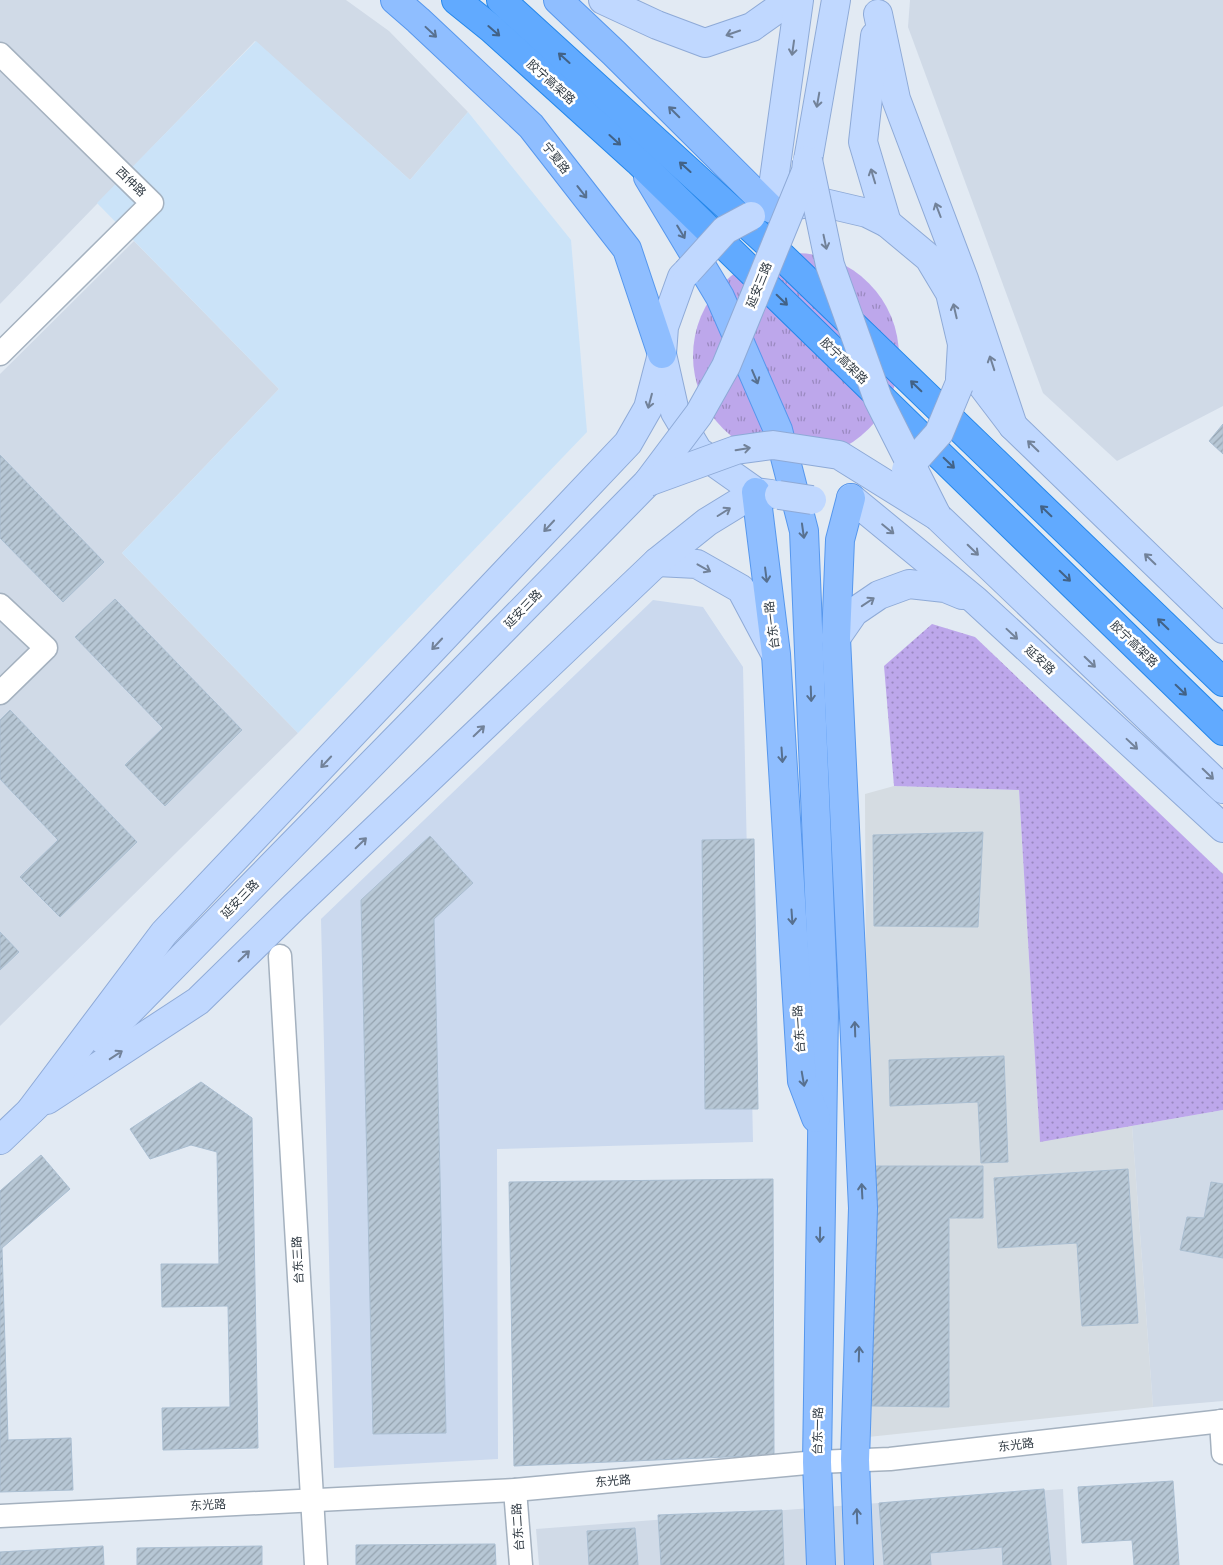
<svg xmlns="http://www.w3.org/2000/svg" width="1223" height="1565" font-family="'IBM Plex Sans','Noto Sans SC',sans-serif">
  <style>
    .residential { fill: #d0dae7 }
    .commercial { fill: #cbe3f8 }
    .industrial { fill: #d5dce2 }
    .education { fill: #cbd9ee }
    .grass { fill: url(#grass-tufts) }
    .park { fill: url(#park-dots) }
    .building { fill: url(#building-hatch); stroke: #aabed1 }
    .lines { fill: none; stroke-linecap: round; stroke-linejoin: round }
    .street-casing { stroke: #a4b1bf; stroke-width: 25 }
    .secondary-casing { stroke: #8eaad7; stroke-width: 30 }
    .primary-casing { stroke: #5697ed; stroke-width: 30 }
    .highway-casing { stroke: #2587ea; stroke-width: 30 }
    .street { stroke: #fff; stroke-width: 22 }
    .secondary { stroke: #c0d8ff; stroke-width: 28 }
    .primary { stroke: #8fbeff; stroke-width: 28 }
    .highway { stroke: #61aaff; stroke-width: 28 }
    .secondary-bridge-casing { stroke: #8eaad7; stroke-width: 30; stroke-linecap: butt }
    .secondary-bridge { stroke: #c0d8ff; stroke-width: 28 }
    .oneway { stroke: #426286 }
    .oneway2 { stroke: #57708f }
    .oneway3 { stroke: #728299 }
    .labels { text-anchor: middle; stroke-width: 5; stroke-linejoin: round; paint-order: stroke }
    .street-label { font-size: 12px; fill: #323c45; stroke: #fff }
  </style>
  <defs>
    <pattern id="grass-tufts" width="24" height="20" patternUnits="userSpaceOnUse" patternTransform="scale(1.25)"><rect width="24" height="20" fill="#bda7eb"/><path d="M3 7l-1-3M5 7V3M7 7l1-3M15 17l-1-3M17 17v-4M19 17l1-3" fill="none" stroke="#9a89c0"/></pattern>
    <pattern id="park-dots" width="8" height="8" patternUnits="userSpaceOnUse" patternTransform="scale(1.25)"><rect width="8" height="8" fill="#bda7eb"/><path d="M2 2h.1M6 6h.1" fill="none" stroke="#9a89c0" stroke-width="1.8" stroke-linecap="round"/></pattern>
    <pattern id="building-hatch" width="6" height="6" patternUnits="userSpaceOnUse" patternTransform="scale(1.25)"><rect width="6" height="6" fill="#b7c7d5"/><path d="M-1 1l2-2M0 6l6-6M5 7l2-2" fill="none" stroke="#95a3af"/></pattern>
  </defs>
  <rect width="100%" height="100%" fill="#e2eaf3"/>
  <!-- residential -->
  <g class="residential">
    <polygon points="0,0 346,0 389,31 468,112 410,180 255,41 0,304"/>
    <polygon points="910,0 1223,0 1223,406 1117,461 1043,393 908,27"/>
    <polygon points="134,241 279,389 122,553 298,733 0,1026 0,374"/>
    <polygon points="1223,1110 1223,1401 1153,1407 1132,1126"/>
    <polygon points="1063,1489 1067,1565 539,1565 536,1529"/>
  </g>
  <!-- commercial -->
  <polygon class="commercial" points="256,41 410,180 468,112 571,240 587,432 298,733 122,553 279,389 97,203"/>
  <!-- industrial -->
  <polygon class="industrial" points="894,786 1019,790 1040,1141 1132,1126 1153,1407 868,1437 865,794"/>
  <!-- education -->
  <polygon class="education" points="653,600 703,607 743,667 753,1142 497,1149 498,1459 334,1468 321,919"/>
  <!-- grass -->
  <circle class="grass" cx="796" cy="356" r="103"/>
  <!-- park -->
  <polygon class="park" points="932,624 975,637 1223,874 1223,1110 1040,1142 1019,790 894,786 884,666"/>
  <!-- building -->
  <g class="building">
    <polygon points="1223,424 1223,454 1209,441"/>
    <polygon points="0,455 104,562 63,602 0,538"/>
    <polygon points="115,599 242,730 165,806 125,765 163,728 75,637"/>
    <polygon points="10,710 137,842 60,917 20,877 58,840 0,779 0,720"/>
    <polygon points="983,832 978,927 874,926 873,835"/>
    <polygon points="430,836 473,883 434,919 446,1433 373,1434 361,900"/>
    <polygon points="754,839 758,1109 705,1109 702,840"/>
    <polygon points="0,932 19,952 0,970"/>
    <polygon points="1004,1056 1008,1162 981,1163 978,1102 890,1106 889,1060"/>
    <polygon points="201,1082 252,1118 258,1448 163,1450 162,1408 230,1407 228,1306 162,1307 161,1264 219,1264 217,1152 191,1145 150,1159 130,1129"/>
    <polygon points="41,1155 70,1189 2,1248 8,1440 71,1438 73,1490 0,1492 0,1191"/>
    <polygon points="871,1166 983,1166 983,1218 949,1218 949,1407 872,1406"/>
    <polygon points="1128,1169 1138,1323 1082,1326 1077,1243 998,1248 994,1178"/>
    <polygon points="773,1179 774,1455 514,1466 509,1182"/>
    <polygon points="1211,1182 1223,1184 1223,1258 1180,1250 1187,1217 1204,1218"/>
    <polygon points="1173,1481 1179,1565 1134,1565 1132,1540 1082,1543 1078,1487"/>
    <polygon points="1044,1489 1051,1565 1003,1565 1002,1547 930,1553 931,1565 884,1565 879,1503"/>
    <polygon points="782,1510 784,1565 661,1565 658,1515"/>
    <polygon points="635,1528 638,1565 589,1565 587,1531"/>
    <polygon points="495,1544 496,1565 356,1565 356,1545"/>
    <polygon points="103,1546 104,1565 0,1565 0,1552"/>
    <polygon points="262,1546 262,1565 137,1565 137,1548"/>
  </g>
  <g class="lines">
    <!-- street casing -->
    <g class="street-casing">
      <g id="street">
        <polyline points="0,54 152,203 0,354"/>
        <polyline points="0,605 46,648 0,693"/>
        <polyline points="280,956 316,1565"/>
        <polyline points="1221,1421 1223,1453"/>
        <polyline points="515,1490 521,1565"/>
        <polyline points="0,1516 515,1490 817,1462 890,1459 1223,1421"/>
      </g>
    </g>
    <!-- secondary casing -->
    <g class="secondary-casing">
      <g id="secondary">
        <polyline points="603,0 657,25 705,43 752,27 790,0"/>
        <polyline points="878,14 896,99 964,279 1013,426"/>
        <polyline points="875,36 863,142 887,223"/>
        <polyline points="808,160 836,0"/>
        <polyline points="794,205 820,202 867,213 887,223 929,258 950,293 962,344 960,378"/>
        <polyline points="770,208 799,0"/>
        <polyline points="687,272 682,277 664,327 662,354 675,412 698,451 756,492 771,494"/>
        <polyline points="962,359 1013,426 1223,629"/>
        <polyline points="851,498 975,600 1223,828"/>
        <polyline points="937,516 1223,789"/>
        <polyline points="657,562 697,564 741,589 775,653"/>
        <polyline points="836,638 854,612 879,595 909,584 945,588 962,595"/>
        <polyline points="102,1039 648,482"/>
        <polyline points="47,1100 198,1001 294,907 657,562 707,522 756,492"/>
        <polyline points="31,1110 164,933 628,443 648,408 662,354"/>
        <polyline points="0,1140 44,1098"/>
      </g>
    </g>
    <!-- primary casing -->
    <g class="primary-casing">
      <g id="primary">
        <polyline points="395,0 418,20 531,126 627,249 662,354"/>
        <polyline points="558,0 614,53 770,208"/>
        <polyline points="648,177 720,297 778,430 804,531 824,1012 817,1462 821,1565"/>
        <polyline points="756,492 776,654 802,1081 816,1118"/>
        <polyline points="851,498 840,540 836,638 863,1208 855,1460 859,1565"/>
      </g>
    </g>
    <!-- highway casing -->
    <g class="highway-casing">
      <g id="highway">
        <polyline points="456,0 492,29 638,161 1223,731"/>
        <polyline points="501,0 772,247 1223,682"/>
      </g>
    </g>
    <!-- street -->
    <use href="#street" class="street"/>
    <!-- secondary -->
    <use href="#secondary" class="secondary"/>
    <!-- primary -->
    <use href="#primary" class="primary"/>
    <!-- highway -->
    <use href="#highway" class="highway"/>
    <!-- secondary-bridge casing -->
    <g class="secondary-bridge-casing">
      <g id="secondary-bridge">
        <polyline points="808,160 830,265 878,399 937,516"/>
        <polyline points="687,272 725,230 751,216"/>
        <polyline points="906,470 939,433 959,385"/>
        <polyline points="648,482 699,414 726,366 806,171 807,162"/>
        <polyline points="648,482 736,450 773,445 839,455 937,516"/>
        <polyline points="779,495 812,500"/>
      </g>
    </g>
    <!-- secondary-bridge -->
    <use href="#secondary-bridge" class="secondary-bridge"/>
  </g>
  <!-- one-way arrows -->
  <defs><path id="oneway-shaft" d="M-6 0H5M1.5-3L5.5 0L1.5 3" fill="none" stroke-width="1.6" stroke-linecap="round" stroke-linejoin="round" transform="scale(1.25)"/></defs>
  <g class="oneway">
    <use href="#oneway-shaft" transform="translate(494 31) rotate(41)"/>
    <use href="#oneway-shaft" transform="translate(564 58) rotate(-138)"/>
    <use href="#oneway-shaft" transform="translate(615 140) rotate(42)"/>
    <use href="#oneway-shaft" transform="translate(685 167) rotate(-138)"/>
    <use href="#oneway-shaft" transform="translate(782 300) rotate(44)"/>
    <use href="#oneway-shaft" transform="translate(916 386) rotate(-136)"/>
    <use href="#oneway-shaft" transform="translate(949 463) rotate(44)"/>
    <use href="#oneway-shaft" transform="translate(1046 511) rotate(-136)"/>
    <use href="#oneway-shaft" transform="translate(1065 576) rotate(44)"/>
    <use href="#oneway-shaft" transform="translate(1163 624) rotate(-136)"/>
    <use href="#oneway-shaft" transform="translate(1181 690) rotate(44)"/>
  </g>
  <g class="oneway2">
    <use href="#oneway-shaft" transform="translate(431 32) rotate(43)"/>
    <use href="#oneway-shaft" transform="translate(674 112) rotate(-135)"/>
    <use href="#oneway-shaft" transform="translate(582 192) rotate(52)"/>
    <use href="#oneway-shaft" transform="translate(681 232) rotate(59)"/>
    <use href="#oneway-shaft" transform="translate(755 377) rotate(67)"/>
    <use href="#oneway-shaft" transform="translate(803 531) rotate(82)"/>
    <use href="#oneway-shaft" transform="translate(766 575) rotate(83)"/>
    <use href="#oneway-shaft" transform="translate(811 694) rotate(88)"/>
    <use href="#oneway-shaft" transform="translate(782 755) rotate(86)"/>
    <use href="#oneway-shaft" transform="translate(792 917) rotate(86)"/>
    <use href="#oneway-shaft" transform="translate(855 1029) rotate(-92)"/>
    <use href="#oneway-shaft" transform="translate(803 1079) rotate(80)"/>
    <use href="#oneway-shaft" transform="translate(862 1191) rotate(-93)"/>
    <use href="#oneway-shaft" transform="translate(820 1235) rotate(91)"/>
    <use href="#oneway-shaft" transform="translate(859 1354) rotate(-88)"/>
    <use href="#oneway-shaft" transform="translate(857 1516) rotate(-92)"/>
  </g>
  <g class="oneway3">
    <use href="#oneway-shaft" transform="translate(733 33) rotate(161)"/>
    <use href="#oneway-shaft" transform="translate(793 48) rotate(98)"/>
    <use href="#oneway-shaft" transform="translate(818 100) rotate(100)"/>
    <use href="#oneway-shaft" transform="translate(873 176) rotate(-107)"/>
    <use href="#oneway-shaft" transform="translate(938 210) rotate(-111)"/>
    <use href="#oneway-shaft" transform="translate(825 242) rotate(78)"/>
    <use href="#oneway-shaft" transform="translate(955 311) rotate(-103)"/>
    <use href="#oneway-shaft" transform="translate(992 363) rotate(-108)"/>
    <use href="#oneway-shaft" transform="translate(650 401) rotate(105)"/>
    <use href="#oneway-shaft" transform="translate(1033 446) rotate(-136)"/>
    <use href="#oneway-shaft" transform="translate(743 449) rotate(-9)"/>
    <use href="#oneway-shaft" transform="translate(724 512) rotate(-32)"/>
    <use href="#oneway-shaft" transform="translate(549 526) rotate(133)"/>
    <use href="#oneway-shaft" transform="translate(888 529) rotate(39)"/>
    <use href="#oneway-shaft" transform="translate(973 550) rotate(44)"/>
    <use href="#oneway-shaft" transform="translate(1150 559) rotate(-136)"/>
    <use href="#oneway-shaft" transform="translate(704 568) rotate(29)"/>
    <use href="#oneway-shaft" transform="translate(868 602) rotate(-34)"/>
    <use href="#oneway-shaft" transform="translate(1012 634) rotate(43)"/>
    <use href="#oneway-shaft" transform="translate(437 644) rotate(133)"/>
    <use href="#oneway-shaft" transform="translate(1090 662) rotate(44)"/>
    <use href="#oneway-shaft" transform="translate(479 731) rotate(-44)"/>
    <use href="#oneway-shaft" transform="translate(1132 744) rotate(43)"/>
    <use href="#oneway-shaft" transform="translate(326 762) rotate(133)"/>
    <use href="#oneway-shaft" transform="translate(1208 774) rotate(44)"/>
    <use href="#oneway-shaft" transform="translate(361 843) rotate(-44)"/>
    <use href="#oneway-shaft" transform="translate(244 956) rotate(-44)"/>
    <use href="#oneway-shaft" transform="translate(116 1055) rotate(-33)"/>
  </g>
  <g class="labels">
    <!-- street labels -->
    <g class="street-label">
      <text transform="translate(551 82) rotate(42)" y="4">胶宁高架路</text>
      <text transform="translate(556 158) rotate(52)" y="4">宁夏路</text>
      <text transform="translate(131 182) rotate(44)" y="4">西仲路</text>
      <text transform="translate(759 285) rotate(-68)" y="4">延安三路</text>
      <text transform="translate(844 361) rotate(44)" y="4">胶宁高架路</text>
      <text transform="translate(523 609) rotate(-46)" y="4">延安三路</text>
      <text transform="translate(772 625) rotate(-97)" y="4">台东一路</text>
      <text transform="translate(1134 644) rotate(44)" y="4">胶宁高架路</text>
      <text transform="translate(1040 660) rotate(43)" y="4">延安路</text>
      <text transform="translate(240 899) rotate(-46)" y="4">延安三路</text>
      <text transform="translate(799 1029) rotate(-94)" y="4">台东一路</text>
      <text transform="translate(298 1260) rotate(-93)" y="4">台东三路</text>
      <text transform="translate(818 1431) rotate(-89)" y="4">台东一路</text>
      <text transform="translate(1016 1445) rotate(-7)" y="4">东光路</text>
      <text transform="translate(613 1481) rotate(-5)" y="4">东光路</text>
      <text transform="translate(208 1505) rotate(-3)" y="4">东光路</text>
      <text transform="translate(518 1527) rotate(-94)" y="4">台东二路</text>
    </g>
  </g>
</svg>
